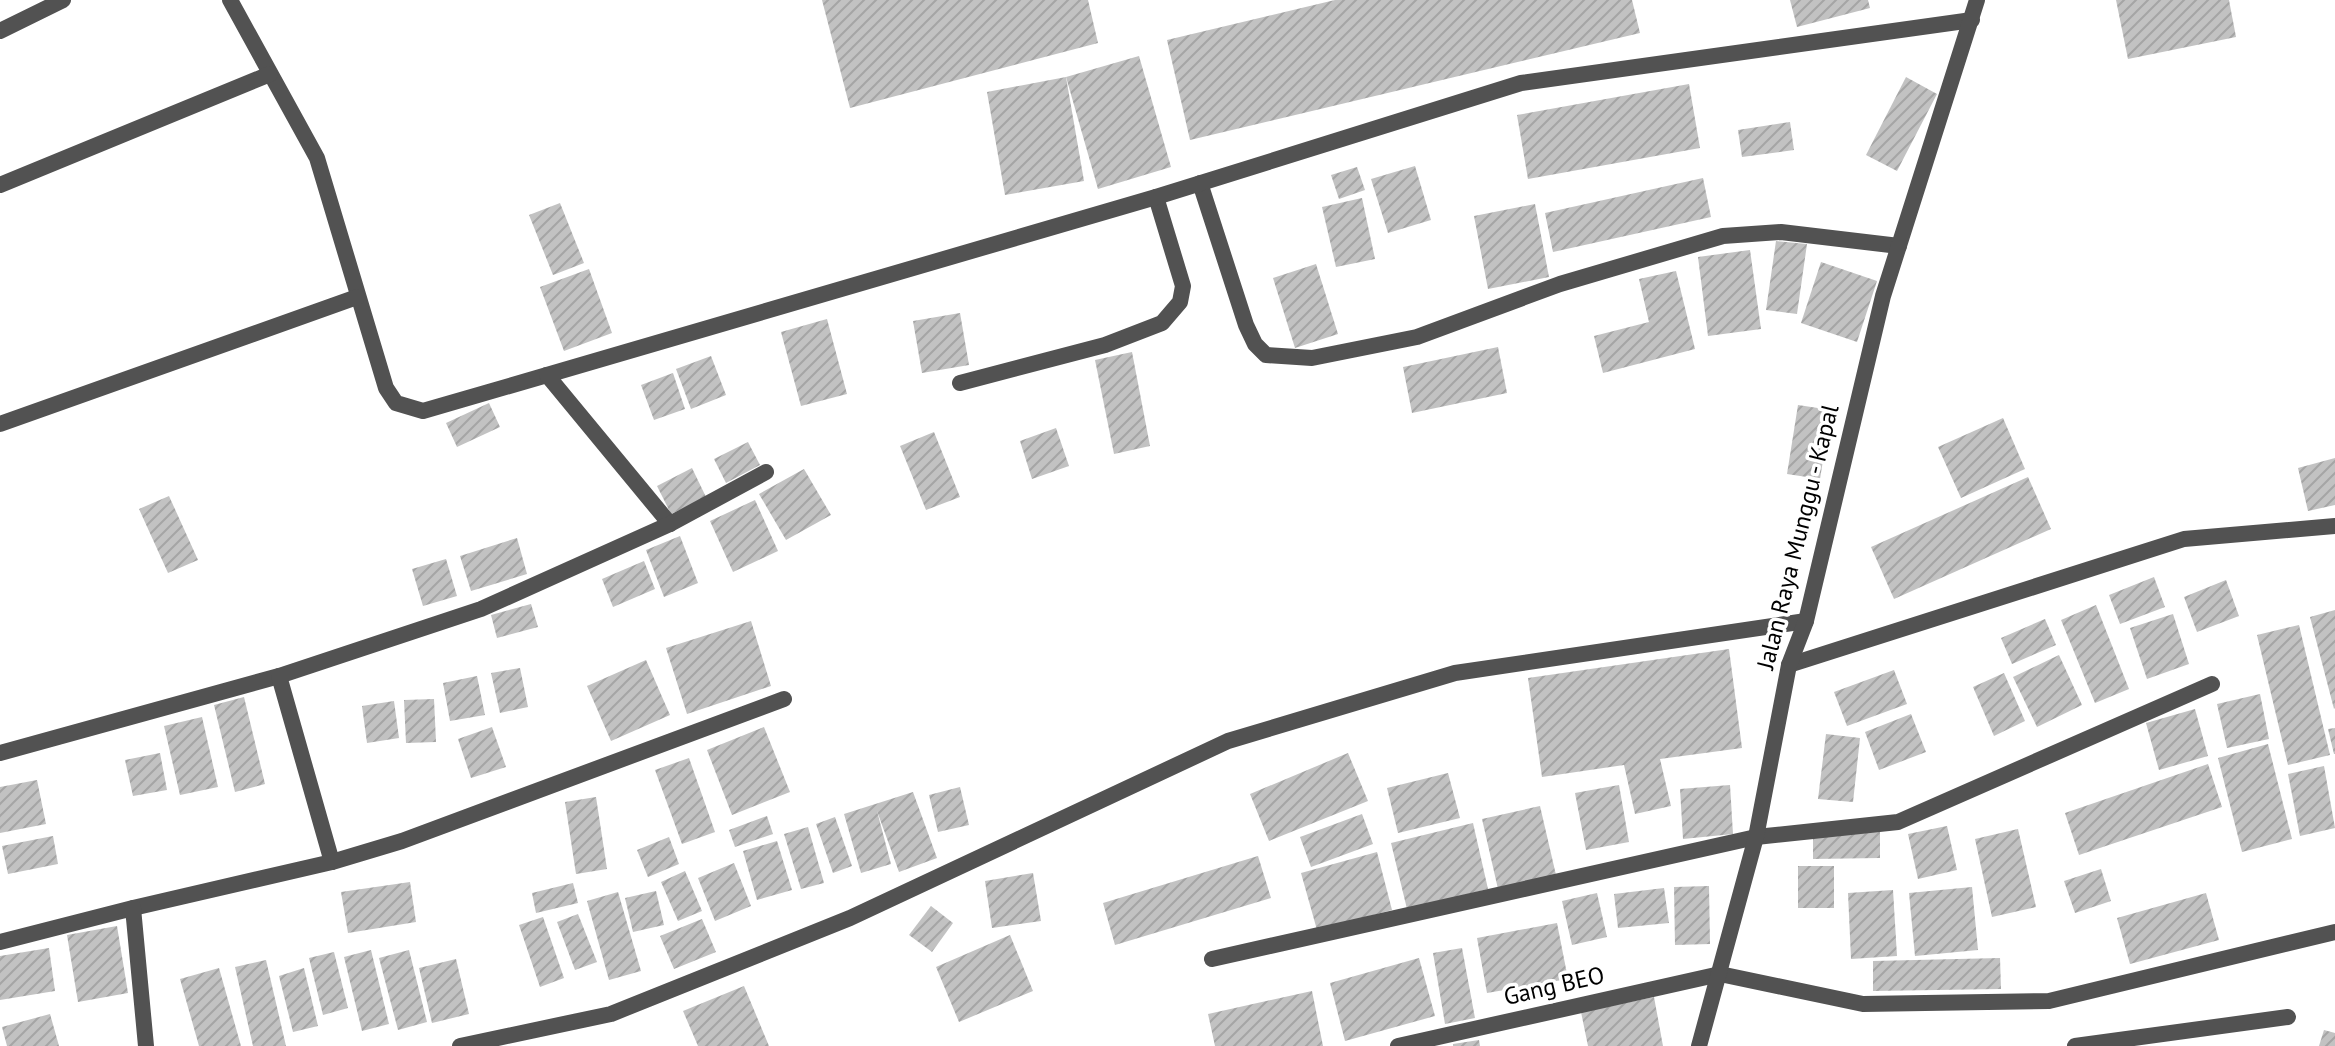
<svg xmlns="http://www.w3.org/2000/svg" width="2335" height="1046" font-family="'PT Sans',sans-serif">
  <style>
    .building { fill: url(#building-hatch) }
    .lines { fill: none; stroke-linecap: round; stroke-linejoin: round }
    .minor { stroke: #525252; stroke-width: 16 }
    .tertiary { stroke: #525252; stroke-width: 16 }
    .labels { text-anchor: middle; stroke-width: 7; stroke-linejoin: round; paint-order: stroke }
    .street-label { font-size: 24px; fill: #000; stroke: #fff }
  </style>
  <defs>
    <pattern id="building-hatch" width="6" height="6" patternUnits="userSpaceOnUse" patternTransform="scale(2)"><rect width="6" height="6" fill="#c2c2c2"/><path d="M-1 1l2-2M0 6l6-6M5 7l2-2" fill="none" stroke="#a5a5a5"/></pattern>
  </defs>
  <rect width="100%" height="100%" fill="#fff"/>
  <!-- building -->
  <g class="building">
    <polygon points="822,0 1088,0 1098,43 850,108"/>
    <polygon points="1335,0 1632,0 1640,33 1190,140 1167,40"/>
    <polygon points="1790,0 1868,0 1870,8 1797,27"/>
    <polygon points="2116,0 2229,0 2236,37 2128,59"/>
    <polygon points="1139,56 1171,167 1098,189 1066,77"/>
    <polygon points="1066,77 1084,181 1005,195 987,92"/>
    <polygon points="1906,77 1937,94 1897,171 1866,155"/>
    <polygon points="1689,84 1700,148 1528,179 1517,115"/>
    <polygon points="1790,122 1794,150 1742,157 1738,130"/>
    <polygon points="1415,166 1431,220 1388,233 1371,179"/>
    <polygon points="1357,167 1365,190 1339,199 1331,175"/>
    <polygon points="1703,178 1711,217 1553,252 1545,213"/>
    <polygon points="1362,198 1375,259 1336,267 1322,207"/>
    <polygon points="560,203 584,263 553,275 529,215"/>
    <polygon points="1535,204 1549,277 1488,289 1474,216"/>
    <polygon points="1776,241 1807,244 1797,314 1766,310"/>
    <polygon points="1750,250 1761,329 1708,336 1698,257"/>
    <polygon points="1821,262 1877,281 1857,342 1801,323"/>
    <polygon points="1316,264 1338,334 1295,348 1273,278"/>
    <polygon points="589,269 612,333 564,351 540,287"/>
    <polygon points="1676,271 1695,349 1603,373 1594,336 1649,322 1639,279"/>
    <polygon points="960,313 969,365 922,373 913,321"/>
    <polygon points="827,319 847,394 801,406 781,332"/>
    <polygon points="1498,347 1507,393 1412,413 1403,367"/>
    <polygon points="1132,352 1150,446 1114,454 1095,360"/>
    <polygon points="711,356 726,395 691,409 676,369"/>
    <polygon points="673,373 685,409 654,420 641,385"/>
    <polygon points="489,403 500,427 457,447 446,423"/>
    <polygon points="1798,405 1831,410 1820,479 1787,474"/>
    <polygon points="2003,418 2025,469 1961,498 1938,447"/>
    <polygon points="1056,428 1069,466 1032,479 1020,441"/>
    <polygon points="934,432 960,497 926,510 900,446"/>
    <polygon points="748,442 760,465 726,483 714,459"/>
    <polygon points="2335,458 2335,505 2308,511 2298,468"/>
    <polygon points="692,468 706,497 671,514 657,486"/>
    <polygon points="804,469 831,515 786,540 759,494"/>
    <polygon points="2028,477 2051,529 1894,599 1871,547"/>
    <polygon points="169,496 198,560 168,573 139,509"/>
    <polygon points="755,500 778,551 733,572 710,521"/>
    <polygon points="680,536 698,583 664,597 646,550"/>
    <polygon points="517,538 527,574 471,591 460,556"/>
    <polygon points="446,559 457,596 423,606 412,569"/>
    <polygon points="644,561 655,589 613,607 602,579"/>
    <polygon points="2154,577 2165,607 2120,624 2109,595"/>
    <polygon points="2226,580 2239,616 2197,632 2184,597"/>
    <polygon points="531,604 538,627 497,638 491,615"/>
    <polygon points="2096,605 2129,689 2095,703 2061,620"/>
    <polygon points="2335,610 2335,708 2334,709 2310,617"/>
    <polygon points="2173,614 2189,664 2147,679 2130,628"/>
    <polygon points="2045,619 2056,645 2012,664 2001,638"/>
    <polygon points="751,621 771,686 687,714 666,648"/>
    <polygon points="2299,625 2330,755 2288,765 2257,635"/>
    <polygon points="1729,649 1742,748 1660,759 1671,806 1635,814 1624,765 1542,777 1528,678"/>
    <polygon points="2059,655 2082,705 2037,727 2013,677"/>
    <polygon points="646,660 670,715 611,741 587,686"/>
    <polygon points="520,668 528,707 500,713 491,673"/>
    <polygon points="1894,670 1907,704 1847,726 1834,692"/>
    <polygon points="2004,673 2025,721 1994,736 1973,687"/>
    <polygon points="477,676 485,715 450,721 443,683"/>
    <polygon points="2260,694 2269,739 2227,748 2217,704"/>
    <polygon points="244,697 265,784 235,792 214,705"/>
    <polygon points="434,699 436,742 406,743 404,700"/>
    <polygon points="394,701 399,738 367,743 362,706"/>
    <polygon points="2195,709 2208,756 2159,770 2146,723"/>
    <polygon points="1911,714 1926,752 1879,770 1865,732"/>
    <polygon points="202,717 218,787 180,795 164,726"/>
    <polygon points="492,727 506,767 471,778 458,739"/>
    <polygon points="764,727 790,792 732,815 707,750"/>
    <polygon points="2335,728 2335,754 2334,754 2328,729"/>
    <polygon points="1826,734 1860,738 1853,802 1818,799"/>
    <polygon points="2268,744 2292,839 2242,852 2218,758"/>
    <polygon points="160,753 167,790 133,796 125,760"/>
    <polygon points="1348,753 1368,801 1269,841 1250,794"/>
    <polygon points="689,758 715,832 682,844 655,770"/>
    <polygon points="2208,764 2222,807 2079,855 2065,813"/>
    <polygon points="2324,766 2335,828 2300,836 2288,774"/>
    <polygon points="1448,773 1460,818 1398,833 1387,788"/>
    <polygon points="37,780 46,824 0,833 0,787"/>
    <polygon points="1619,785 1629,842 1586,850 1575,793"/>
    <polygon points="1730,785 1733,834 1683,839 1680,789"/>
    <polygon points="960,787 969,825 938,832 929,795"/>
    <polygon points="913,792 937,858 899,872 877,811 891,864 861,873 844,814"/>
    <polygon points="596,797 607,869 576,874 565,802"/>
    <polygon points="1540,806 1556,875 1498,889 1482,819"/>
    <polygon points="1362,814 1373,844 1311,867 1300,837"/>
    <polygon points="767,816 773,834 735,847 729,830"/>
    <polygon points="835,817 852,866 833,873 816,824"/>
    <polygon points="1473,823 1488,889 1407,909 1391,843"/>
    <polygon points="1947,826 1957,870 1918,879 1908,834"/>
    <polygon points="808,827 824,883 801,889 784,834"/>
    <polygon points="2018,829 2036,907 1992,917 1975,839"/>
    <polygon points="1880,831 1880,858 1813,859 1813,832"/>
    <polygon points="53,836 58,864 8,874 2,846"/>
    <polygon points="669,837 679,864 648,877 637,850"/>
    <polygon points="777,841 792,890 757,900 743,851"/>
    <polygon points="1377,852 1392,910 1317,930 1301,873"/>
    <polygon points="1258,856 1271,898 1115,945 1103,903"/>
    <polygon points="734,863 751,906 715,921 698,878"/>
    <rect x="1798" y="866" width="36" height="42"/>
    <polygon points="2101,869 2111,901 2075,913 2064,881"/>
    <polygon points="685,871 702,911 678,921 661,882"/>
    <polygon points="1033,873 1041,921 992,928 985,881"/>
    <polygon points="410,882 416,922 348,933 341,892"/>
    <polygon points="573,883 578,903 536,913 532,893"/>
    <polygon points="1709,886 1710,944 1675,945 1674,887"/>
    <polygon points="1972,887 1978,950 1915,956 1909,893"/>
    <polygon points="1664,888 1669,923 1618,928 1614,894"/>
    <polygon points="1893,890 1897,956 1851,959 1848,893"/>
    <polygon points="656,891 664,925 633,932 625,898"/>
    <polygon points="618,892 641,971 609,980 587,901"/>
    <polygon points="1597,893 1607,937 1572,945 1562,901"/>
    <polygon points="2206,893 2219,940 2130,964 2117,918"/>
    <polygon points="931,906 953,923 932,952 909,935"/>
    <polygon points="578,914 597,962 575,970 557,922"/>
    <polygon points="543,917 564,978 540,987 519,925"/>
    <polygon points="702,919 716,952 674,969 660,936"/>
    <polygon points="1557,923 1568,979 1487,993 1477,938"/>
    <polygon points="117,926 128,993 78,1002 67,935"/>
    <polygon points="1010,935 1033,991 959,1022 936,967"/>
    <polygon points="49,948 55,991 0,1000 0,956"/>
    <polygon points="1462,948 1475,1018 1445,1024 1433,953"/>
    <polygon points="371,950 389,1024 362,1031 344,957"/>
    <polygon points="409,950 427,1022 398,1030 379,958"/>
    <polygon points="334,952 348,1008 323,1015 309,958"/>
    <polygon points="1419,958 1435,1016 1345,1041 1330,983"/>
    <polygon points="2000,958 2001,989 1873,991 1873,961"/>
    <polygon points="456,959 469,1014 432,1023 419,968"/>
    <polygon points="266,960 286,1046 253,1046 235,967"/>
    <polygon points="219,968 241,1046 199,1046 180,979"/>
    <polygon points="304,968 318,1026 293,1032 279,976"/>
    <polygon points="744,986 769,1046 698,1046 683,1011"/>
    <polygon points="1312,991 1323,1046 1215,1046 1208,1014"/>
    <polygon points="1654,997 1663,1046 1588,1046 1581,1012"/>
    <polygon points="50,1014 59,1046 7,1046 2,1027"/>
    <polygon points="2324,1030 2335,1033 2335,1046 2319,1046"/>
    <polygon points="1479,1040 1480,1046 1453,1046 1453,1044"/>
  </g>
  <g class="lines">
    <!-- minor -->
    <g class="minor">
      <polyline points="230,0 317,158 386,388 396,403 423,411 547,375"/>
      <polyline points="0,31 63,0"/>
      <polyline points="1200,183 1246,325 1255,344 1266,355 1312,358 1417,337 1560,284 1723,236 1781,232 1899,246"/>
      <polyline points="0,185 270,74"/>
      <polyline points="960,383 1105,345 1162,323 1180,302 1183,286 1156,197"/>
      <polyline points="0,424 357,297"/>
      <polyline points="670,524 547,375 1156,197 1521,83 1972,20"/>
      <polyline points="1789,665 2184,539 2335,526"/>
      <polyline points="0,753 279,676"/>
      <polyline points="332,862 279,676 481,609 670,524 766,472"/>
      <polyline points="133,908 332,862 402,841 784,699"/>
      <polyline points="0,942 133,908 146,1046"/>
      <polyline points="1212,959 1756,837 1898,822 2212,684"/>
      <polyline points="460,1046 611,1014 850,918 1228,741 1455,673 1806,621"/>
      <polyline points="1398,1046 1720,974 1863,1004 2049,1001 2335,932"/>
      <polyline points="2075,1046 2288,1017"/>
    </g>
    <!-- tertiary -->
    <polyline class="tertiary" points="1699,1046 1756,837 1789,665 1806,621 1883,296 1977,0"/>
  </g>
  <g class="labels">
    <!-- street labels -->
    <g class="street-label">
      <text transform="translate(1798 537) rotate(-76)" y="8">Jalan Raya Munggu - Kapal</text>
      <text transform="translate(1554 986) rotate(-13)" y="8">Gang BEO</text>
    </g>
  </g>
</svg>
